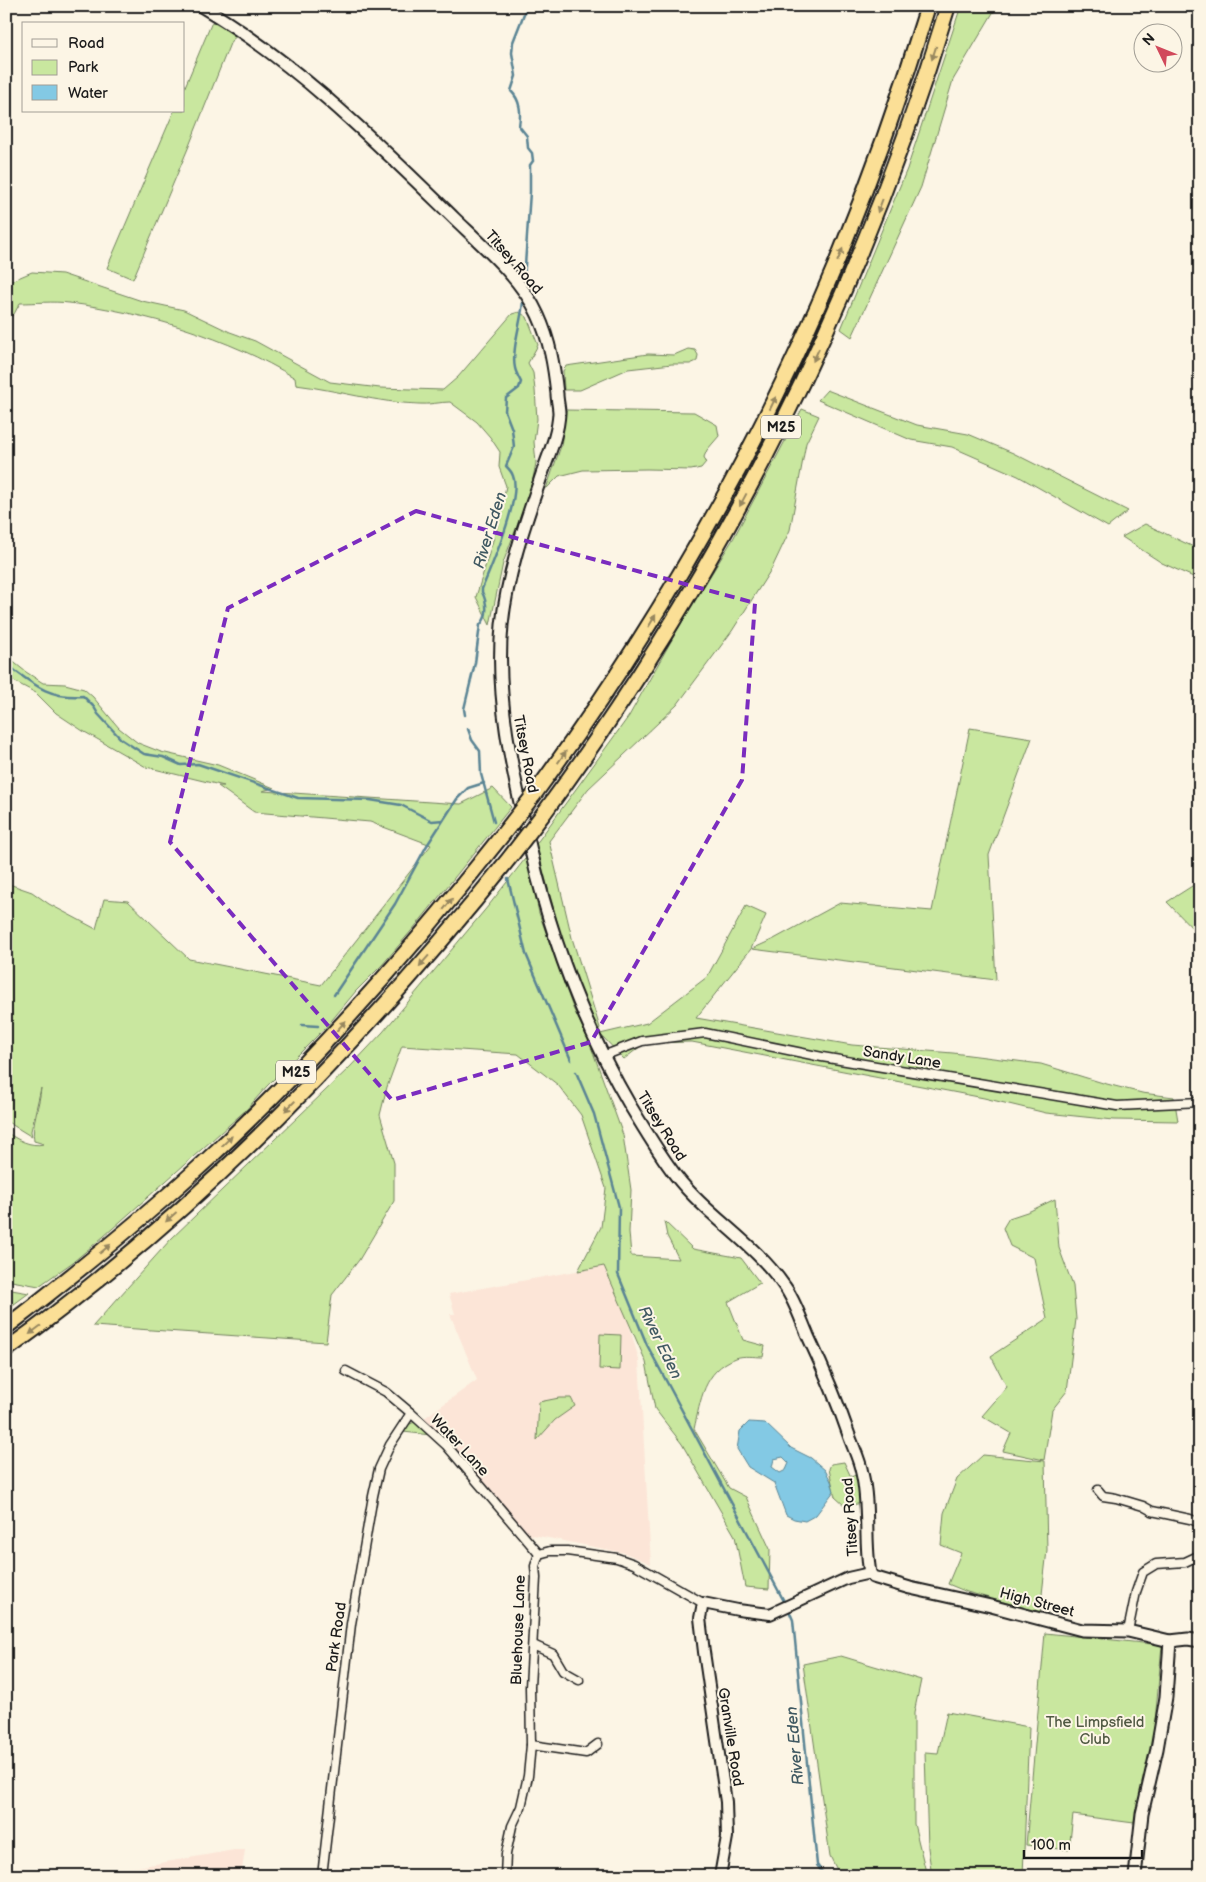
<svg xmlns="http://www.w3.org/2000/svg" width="1206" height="1882" font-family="'Balsamiq Sans',sans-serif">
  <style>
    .built { fill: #fce5d7 }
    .green { fill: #c9e79f; stroke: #72825e }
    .water { fill: #83c9e4; stroke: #5a8494; fill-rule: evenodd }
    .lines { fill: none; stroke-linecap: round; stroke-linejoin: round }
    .stream { stroke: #5a8494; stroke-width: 2.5 }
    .minor-casing { stroke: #1c1c1c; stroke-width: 11 }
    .tertiary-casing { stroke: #1c1c1c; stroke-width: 14 }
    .secondary-casing { stroke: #1c1c1c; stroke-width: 15 }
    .motorway-casing { stroke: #1c1c1c; stroke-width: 18 }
    .minor { stroke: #fcf5e5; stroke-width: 8 }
    .tertiary { stroke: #fcf5e5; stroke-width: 10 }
    .secondary { stroke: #fcf5e5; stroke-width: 11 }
    .motorway { stroke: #fbdf96; stroke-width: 14 }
    .motorway-bridge-casing { stroke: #1c1c1c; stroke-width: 18; stroke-linecap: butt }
    .motorway-bridge { stroke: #fbdf96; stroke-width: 14 }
    .oneway { fill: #97875f }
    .marked { fill: none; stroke: #7b2cbf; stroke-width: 4; stroke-dasharray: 10 6; stroke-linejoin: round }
    .labels { text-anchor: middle; stroke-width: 4; stroke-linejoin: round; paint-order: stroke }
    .shield { fill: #fcf5e5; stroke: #5f5d58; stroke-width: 1 }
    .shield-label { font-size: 14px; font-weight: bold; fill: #1c1c1c }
    .street-label { font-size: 15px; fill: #1c1c1c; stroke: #fcf5e5 }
    .park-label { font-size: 15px; fill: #505943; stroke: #fcf5e5 }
    .water-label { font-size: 16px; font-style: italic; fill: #405962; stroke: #fcf5e5 }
  </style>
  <rect width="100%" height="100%" fill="#fcf5e5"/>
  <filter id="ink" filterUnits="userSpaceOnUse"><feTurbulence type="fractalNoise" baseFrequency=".02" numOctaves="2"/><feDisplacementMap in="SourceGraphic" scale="10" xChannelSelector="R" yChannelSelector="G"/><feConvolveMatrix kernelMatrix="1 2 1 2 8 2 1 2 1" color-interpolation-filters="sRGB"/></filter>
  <g filter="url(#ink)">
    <!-- built -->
    <g class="built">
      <polygon points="604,1266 627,1317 639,1360 651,1564 625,1553 528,1534 423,1419 477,1380 450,1314 455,1314 449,1294"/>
      <polygon points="234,1850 245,1850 241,1876 87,1876"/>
    </g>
    <!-- green -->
    <g class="green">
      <polygon points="961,6 997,6 953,80 921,187 852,337 841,329 907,169"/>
      <polygon points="212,22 238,35 231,41 189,146 133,279 107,268 174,111 184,111 184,89"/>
      <path d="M32,272L62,274L142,301L184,310L230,332L255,341L330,382L380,388L443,390L458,377L512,314L519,312L527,317L538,345L528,363L533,373L535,390L537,419L534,442L536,463L531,489L503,563L490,625L476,597L497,527L506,486L499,467L500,452L490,437L477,422L450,402C440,402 429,405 419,404C378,403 337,390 296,385L295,378C230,338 144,312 69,303C53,301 36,303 20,303L14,314L6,319V283Z"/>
      <polygon points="688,349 695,350 698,355 697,361 690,364 672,364 628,369 580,390 564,390 563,371 566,366 648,354 674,355"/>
      <polygon points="827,390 917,425 968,434 1013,453 1128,511 1108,527 1018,476 952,447 911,440 818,400"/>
      <polygon points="802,409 819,416 806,443 790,530 772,568 732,631 677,705 588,789 549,841 572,938 600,1028 596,1033 564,947 536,844 629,716 684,618 733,539"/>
      <polygon points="566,410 694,412 717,425 719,436 707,450 704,457 706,462 701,468 691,470 647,469 583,470 559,476 546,489 561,446"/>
      <polygon points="1145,524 1200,550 1200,580 1162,563 1122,537"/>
      <path d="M6,656L26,672L43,683L65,684L84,689L93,697L119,728L138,743L161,752L218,765L274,788L262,791L461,804L493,788L511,807L418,923L382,965L356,991L327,1026L267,1086L247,1109L103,1237L73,1262L39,1286L6,1280V1132C18,1140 30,1147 44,1144L34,1141C31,1123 40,1105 41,1088L31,1131L32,1137L6,1121V883L32,892L49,904L96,929L104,899L128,901L189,959L321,985L431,845L370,822L254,812L218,786H224L146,767L83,731L56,713L36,693L6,677Z"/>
      <polygon points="970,728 1032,738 989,855 996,980 752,949 774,939 840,903 932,911"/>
      <path d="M525,859L528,860L539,913L573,1008L589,1041L623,1135L631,1190L629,1232L631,1256L679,1259L667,1236L664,1221L693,1249L741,1258L760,1283L728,1302L743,1340L765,1346L763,1357C755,1357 743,1355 736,1358C703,1371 701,1400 694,1429L729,1488L746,1497L770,1549L769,1589L745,1587L735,1536L682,1444L655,1409L646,1362L604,1266L578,1271L601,1227L606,1188L581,1115L558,1085L518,1054L402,1046L387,1087L380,1115L394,1163V1201L359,1260L332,1295L326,1342L93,1326L171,1239L350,1067L383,1032L489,905Z"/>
      <polygon points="1200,881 1200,936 1167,902"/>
      <polygon points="746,906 766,915 751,949 696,1018 852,1045 953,1053 1041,1064 1103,1083 1142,1093 1174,1097 1178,1121 1114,1120 1046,1113 984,1098 692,1042 645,1043 624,1059 600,1034 647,1023 707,977"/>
      <polygon points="1055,1199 1059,1248 1073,1286 1076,1319 1067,1391 1052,1410 1044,1460 1003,1451 1011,1433 982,1416 1007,1387 991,1356 1047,1319 1034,1258 1010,1246 1003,1228 1009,1218 1030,1211"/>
      <polygon points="6,1289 29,1293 6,1310"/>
      <polygon points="600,1334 621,1335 620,1370 599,1369"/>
      <polygon points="559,1398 571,1398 575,1406 555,1420 537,1440 539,1402"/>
      <polygon points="415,1422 418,1423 431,1435 403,1432 407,1425"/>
      <polygon points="983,1455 1045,1461 1047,1550 1040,1612 967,1592 948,1584 961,1553 941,1545 944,1513 957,1479"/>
      <polygon points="844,1462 851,1477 860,1473 863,1503 845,1506 835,1497 829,1469 831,1464"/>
      <polygon points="1045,1633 1162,1645 1153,1743 1134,1823 1073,1815 1069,1850 1026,1845"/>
      <polygon points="841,1656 921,1680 914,1713 914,1824 927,1876 840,1876 830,1856 803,1664"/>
      <polygon points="947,1712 1029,1727 1023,1876 932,1876 928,1848 925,1752 938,1753"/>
    </g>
    <!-- water -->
    <path class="water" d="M749,1422L765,1423L791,1448L811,1458L825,1470L831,1481L834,1491L816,1515L805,1521L794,1519L786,1515L774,1483L748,1467L737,1449L740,1431ZM783,1457L789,1463L786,1470L780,1473L772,1467L774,1459Z"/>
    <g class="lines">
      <!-- stream -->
      <g class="stream">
        <path d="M524,280L530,192V165L533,161L532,153L528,148L527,136L519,126C521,113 521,101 511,91L516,76L512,53L513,42L527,6"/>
        <path d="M6,664C32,683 48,699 83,696L94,707L98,714L121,739L144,754L163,757L181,765L198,764L298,798L370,800L401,805L432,821L443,820"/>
        <path d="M465,715L464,709L475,663L480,625C489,616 487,602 482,592V589C491,567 522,497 513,476C512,472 509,469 506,466L514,447L512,429L505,411L506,398L519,388L521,382C519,378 516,373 515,368C511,350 522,320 523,301"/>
        <polyline points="468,729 472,740 480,751 481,774 494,822"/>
        <polyline points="508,879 526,954 571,1060"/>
        <polyline points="334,995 395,904 426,847 457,799 468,788 484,783"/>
        <polyline points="302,1025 318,1026"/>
        <polyline points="576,1072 594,1114 619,1207 618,1274 647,1345 785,1603"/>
        <polyline points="790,1613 793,1620 817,1865 825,1876"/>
      </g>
      <!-- minor casing -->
      <g class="minor-casing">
        <g id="minor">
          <polyline points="603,1056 642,1041 705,1033 822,1057 1117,1106 1200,1102"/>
          <polyline points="346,1371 386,1392 411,1413 446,1445 539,1554"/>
          <polyline points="1098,1490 1103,1496 1116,1498 1143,1506 1152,1511 1190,1519 1200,1523"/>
          <polyline points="1128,1631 1136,1592 1143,1572 1156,1564 1185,1562 1200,1555"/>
          <polyline points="533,1645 553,1654 563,1671 579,1680"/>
          <polyline points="531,1745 586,1753 598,1744"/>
          <polyline points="322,1876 351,1624 373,1496 379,1469 390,1445 411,1413"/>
          <polyline points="505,1876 506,1854 512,1826 521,1807 528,1776 531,1745 530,1687 536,1578 535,1566 539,1554 550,1551 567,1551 617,1558 634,1564 703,1603"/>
        </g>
      </g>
      <!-- tertiary casing -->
      <g class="tertiary-casing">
        <polyline id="tertiary" points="720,1876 727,1837 726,1802 704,1652 700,1618 703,1603 738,1610 770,1614 848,1578 870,1573"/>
      </g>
      <!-- secondary casing -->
      <g class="secondary-casing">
        <g id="secondary">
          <path d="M201,6C296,62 376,142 454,218C482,245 522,279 538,315C550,341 554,366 557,394C557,400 559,407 559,413C558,437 546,460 539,483C523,529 507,576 502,625C495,702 514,777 531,851C552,941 584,1027 631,1107C645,1130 659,1154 676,1176C708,1217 755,1243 785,1287C795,1301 801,1320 808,1336C824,1370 838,1403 850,1438C854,1449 860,1461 862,1473C870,1506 864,1540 870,1573L873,1577L910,1588L991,1606L1082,1630L1128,1631L1170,1641L1188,1639L1200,1641"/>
          <polyline points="1135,1876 1142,1814 1157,1749 1166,1697 1170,1641"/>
        </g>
      </g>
      <!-- motorway casing -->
      <g class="motorway-casing">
        <g id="motorway">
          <path d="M533,796C653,632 756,455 835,266C870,181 901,94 928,6"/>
          <path d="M544,813C724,569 860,296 948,6"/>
          <path d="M6,1327C75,1274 143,1219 207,1160C314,1061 410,952 500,838"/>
          <path d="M6,1350C198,1212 364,1040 511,856"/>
        </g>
      </g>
      <!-- minor -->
      <use href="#minor" class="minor"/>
      <!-- tertiary -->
      <use href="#tertiary" class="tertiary"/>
      <!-- secondary -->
      <use href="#secondary" class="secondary"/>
      <!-- motorway -->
      <use href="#motorway" class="motorway"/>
      <!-- motorway-bridge casing -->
      <g class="motorway-bridge-casing">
        <g id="motorway-bridge">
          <polyline points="500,838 533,796"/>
          <polyline points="511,856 544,813"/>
        </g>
      </g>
      <!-- motorway-bridge -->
      <use href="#motorway-bridge" class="motorway-bridge"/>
    </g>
    <!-- one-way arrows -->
    <defs><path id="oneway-solid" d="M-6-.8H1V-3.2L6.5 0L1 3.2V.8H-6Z" transform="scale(1.25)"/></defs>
    <g class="oneway">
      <use href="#oneway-solid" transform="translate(934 53) rotate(108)"/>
      <use href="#oneway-solid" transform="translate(880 206) rotate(111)"/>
      <use href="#oneway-solid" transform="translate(840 255) rotate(-68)"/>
      <use href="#oneway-solid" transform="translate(816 355) rotate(115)"/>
      <use href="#oneway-solid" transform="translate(773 403) rotate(-64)"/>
      <use href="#oneway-solid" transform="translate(743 500) rotate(118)"/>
      <use href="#oneway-solid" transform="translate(652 621) rotate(-59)"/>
      <use href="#oneway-solid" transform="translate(562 757) rotate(-55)"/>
      <use href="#oneway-solid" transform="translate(448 904) rotate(-51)"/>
      <use href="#oneway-solid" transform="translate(424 961) rotate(131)"/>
      <use href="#oneway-solid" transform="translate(341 1026) rotate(-47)"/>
      <use href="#oneway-solid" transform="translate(290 1106) rotate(135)"/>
      <use href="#oneway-solid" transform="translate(227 1141) rotate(-44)"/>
      <use href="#oneway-solid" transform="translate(171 1217) rotate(138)"/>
      <use href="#oneway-solid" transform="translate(105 1249) rotate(-40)"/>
      <use href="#oneway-solid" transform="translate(35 1330) rotate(143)"/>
    </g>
  </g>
  <!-- marked area -->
  <path class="marked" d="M416,511L755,603L742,780L591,1042L392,1100L170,842L228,608Z"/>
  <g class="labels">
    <!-- shield labels -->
    <g class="shield">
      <rect x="761" y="415.5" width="40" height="23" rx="4"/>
      <rect x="276" y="1060.5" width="40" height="23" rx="4"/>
    </g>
    <g class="shield-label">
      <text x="781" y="432">M25</text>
      <text x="296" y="1077">M25</text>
    </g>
    <!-- street labels -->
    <g class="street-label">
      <text transform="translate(514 262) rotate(49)" y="5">Titsey Road</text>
      <text transform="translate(526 754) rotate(79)" y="5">Titsey Road</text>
      <text transform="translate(902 1057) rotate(9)" y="5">Sandy Lane</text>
      <text transform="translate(662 1126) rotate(58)" y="5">Titsey Road</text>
      <text transform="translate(460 1445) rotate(47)" y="5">Water Lane</text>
      <text transform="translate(850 1517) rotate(-94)" y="5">Titsey Road</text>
      <text transform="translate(1037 1602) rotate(15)" y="5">High Street</text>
      <text transform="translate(518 1630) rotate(-88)" y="5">Bluehouse Lane</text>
      <text transform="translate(336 1637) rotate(-82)" y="5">Park Road</text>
      <text transform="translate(731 1737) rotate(81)" y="5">Granville Road</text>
    </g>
    <!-- park labels -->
    <g class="park-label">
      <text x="1095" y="1727">The Limpsfield<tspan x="1095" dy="17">Club</tspan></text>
    </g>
    <!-- water labels -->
    <g class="water-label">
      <text transform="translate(489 530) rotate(-73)" y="6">River Eden</text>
      <text transform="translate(661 1342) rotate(64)" y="6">River Eden</text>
      <text transform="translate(794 1746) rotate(-95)" y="6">River Eden</text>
    </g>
  </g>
  <!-- margin -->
  <rect width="1206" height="1882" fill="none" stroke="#fcf5e5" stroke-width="25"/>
  <rect x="12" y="12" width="1181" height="1857" fill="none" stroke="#1c1c1c" stroke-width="2" filter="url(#ink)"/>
  <!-- legend -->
  <rect x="22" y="22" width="162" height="90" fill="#fcf5e5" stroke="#a29e95"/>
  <rect x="32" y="39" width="25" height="8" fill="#fcf5e5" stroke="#a29e95"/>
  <text x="68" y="48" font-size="15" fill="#1c1c1c">Road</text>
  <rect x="32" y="60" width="25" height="15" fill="#c9e79f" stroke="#a29e95"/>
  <text x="68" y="72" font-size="15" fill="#1c1c1c">Park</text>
  <rect x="32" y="85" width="25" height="15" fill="#83c9e4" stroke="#a29e95"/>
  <text x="68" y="98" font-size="15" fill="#1c1c1c">Water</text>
  <!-- north arrow -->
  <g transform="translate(1158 48) rotate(313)"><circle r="24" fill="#fcf5e5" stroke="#a29e95"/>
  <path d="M0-4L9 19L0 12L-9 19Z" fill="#d1495b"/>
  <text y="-8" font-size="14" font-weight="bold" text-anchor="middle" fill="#1c1c1c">N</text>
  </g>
  <!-- scale -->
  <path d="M1024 1850v8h118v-8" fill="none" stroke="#1c1c1c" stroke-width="2.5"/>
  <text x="1031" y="1850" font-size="15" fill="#1c1c1c" stroke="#fcf5e5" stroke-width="4" paint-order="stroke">100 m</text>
</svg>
